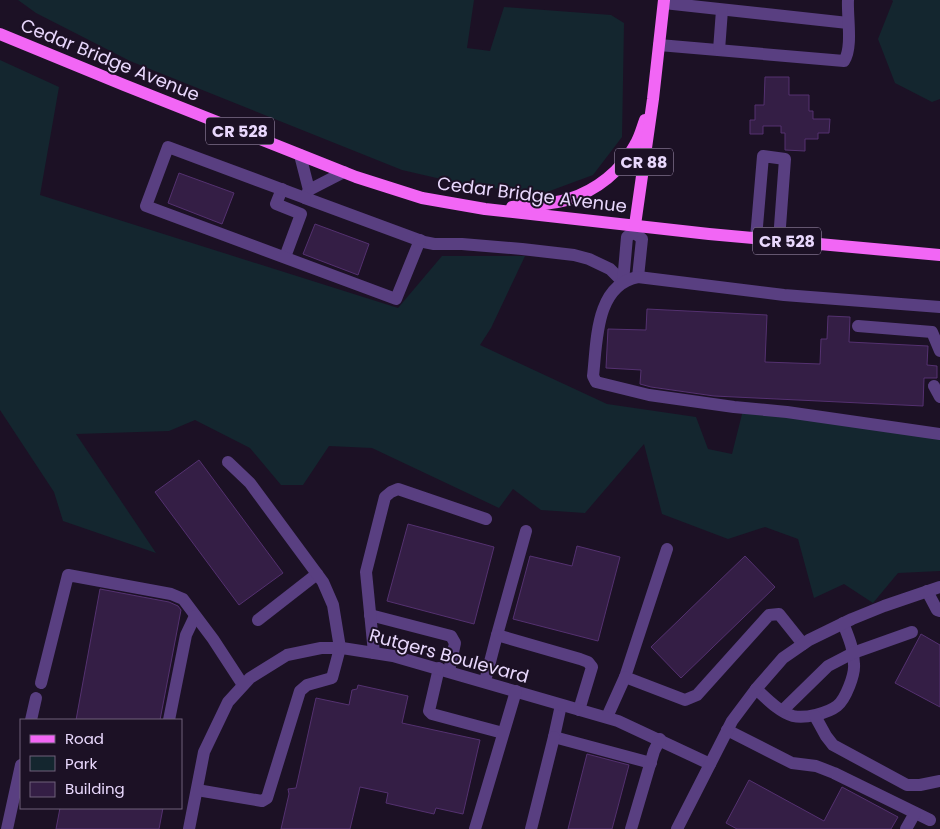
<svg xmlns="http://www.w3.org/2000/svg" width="940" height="829" font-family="Poppins,sans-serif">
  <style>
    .green { fill: #14262f }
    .building { fill: #341e45; stroke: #543170 }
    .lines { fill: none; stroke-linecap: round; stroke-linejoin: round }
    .minor { stroke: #593f81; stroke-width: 12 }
    .major { stroke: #f266f5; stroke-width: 12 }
    .labels { text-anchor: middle; stroke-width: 4; stroke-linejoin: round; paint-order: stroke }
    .shield { fill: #1c1125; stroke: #ac9cbc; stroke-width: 1 }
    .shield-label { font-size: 16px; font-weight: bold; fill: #e9d8fd }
    .street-label { font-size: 18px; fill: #e9d8fd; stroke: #1c1125 }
  </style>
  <rect width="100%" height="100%" fill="#1c1125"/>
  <!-- green -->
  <g class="green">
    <polygon points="18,0 474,0 467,48 490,51 504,7 611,15 624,23 622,137 593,175 547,192 546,194 467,185 402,170 130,61 36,13"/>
    <polygon points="892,0 940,0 940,99 932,102 895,83 878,39 893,1"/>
    <polygon points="0,60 59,87 40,195 398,308 442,256 525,256 491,328 480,345 607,404 696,417 708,449 732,454 745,402 940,431 940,571 898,573 873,603 844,584 814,598 798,539 765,527 728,539 662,514 644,444 585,513 541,510 513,489 499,508 372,448 329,446 303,485 281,485 250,448 195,420 169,431 76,434 156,553 63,521 54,492 0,410"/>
  </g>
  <!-- building -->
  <g class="building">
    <polygon points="765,77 789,77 789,95 809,95 809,111 813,111 813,119 830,119 829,133 818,133 818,139 805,139 805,151 785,150 785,133 781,133 781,126 763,126 763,134 750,134 750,120 755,120 755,105 764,105"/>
    <polygon points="179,173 234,193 222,224 168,203"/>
    <polygon points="315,224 369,244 358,275 303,254"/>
    <polygon points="647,309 767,315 765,362 820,364 821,339 827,339 828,316 850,317 849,342 928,346 927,365 937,366 937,378 924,378 923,406 714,396 651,387 640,384 641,370 606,368 608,329 646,330"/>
    <polygon points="199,460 283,573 239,605 155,492"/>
    <polygon points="408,524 494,547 474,624 387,601"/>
    <polygon points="577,546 620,557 598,641 513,619 530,556 572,566"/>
    <polygon points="745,556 775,587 681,678 651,647"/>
    <polygon points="100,589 169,602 178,606 181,610 160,720 76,720"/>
    <polygon points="921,634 940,645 940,707 895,683"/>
    <polygon points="358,685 408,696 402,723 480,740 463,814 436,808 434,814 386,803 388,793 360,787 350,829 281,829 289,794 288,789 296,788 316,698 349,705 352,690 357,689"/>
    <polygon points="587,754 629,765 612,829 568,829"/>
    <polygon points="749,780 824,821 842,787 898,817 891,829 737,829 726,823"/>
    <polygon points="60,808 163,808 159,829 56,829"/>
  </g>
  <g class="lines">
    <!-- minor -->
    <g class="minor">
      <polyline points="664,3 848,23"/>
      <path d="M659,45L844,61C853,48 847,16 848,0"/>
      <polyline points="719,50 722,10"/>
      <polyline points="300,155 309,190"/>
      <polyline points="344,172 309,190 305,198 424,242 434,244 462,244 522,249 574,255 589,259 610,269 623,282"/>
      <polyline points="282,189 276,204 301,214 285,257"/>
      <polyline points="305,198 168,147 146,206 396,299 420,240"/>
      <polyline points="634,232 642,239 638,277"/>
      <polyline points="756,238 763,156 785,159 779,240"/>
      <polyline points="623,282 627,237 634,232"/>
      <path d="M940,307L784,295L638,277C595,285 597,342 593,376L596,382L649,395L734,407L787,412L940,434"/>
      <polyline points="858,326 932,332 940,351"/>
      <polyline points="934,386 940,397"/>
      <polyline points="667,549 625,677 685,700 697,695 769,615 779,614 803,644"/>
      <polyline points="927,591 937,610 940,611"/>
      <polyline points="370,615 451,636 455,643 449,671"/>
      <polyline points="258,620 317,574"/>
      <polyline points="497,635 526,531"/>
      <polyline points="374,653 366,572 385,497 391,492 398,489 486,519"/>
      <polyline points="439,668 429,711 432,714 503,733"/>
      <polyline points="485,681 497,635 580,659 588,662 592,667 579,710"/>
      <polyline points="41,683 68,575 171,594 183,599 213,639 243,685"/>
      <path d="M756,689C767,699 779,712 793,716C805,719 828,713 837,706C846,699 855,674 854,664C854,649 848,636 843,623"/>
      <polyline points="561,705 554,737 651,763"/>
      <polyline points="783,710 828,666 853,653 912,632"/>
      <polyline points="815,716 826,736 833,745 907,785 920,785 940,781"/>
      <polyline points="607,717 625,677"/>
      <polyline points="31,720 36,698"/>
      <polyline points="169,720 186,635 195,616"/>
      <polyline points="727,730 792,763 816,766 834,773 930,820"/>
      <polyline points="197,790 262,801 267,798 300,691 307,685 332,678 340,648 333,605 323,582 250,483 228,462"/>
      <polyline points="7,829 21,765"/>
      <polyline points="189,829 204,752 228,702 250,678 287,655 321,648 342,648 393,656 618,721 710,764"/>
      <polyline points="475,829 516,691"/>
      <polyline points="531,829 554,737"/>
      <polyline points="631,829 654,751 660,739"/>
      <polyline points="677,829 732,721 756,689 783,658 809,640 852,619 884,606 940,587"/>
      <polyline points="906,829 915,813"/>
    </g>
    <!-- major -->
    <g class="major">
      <polyline points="0,34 124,85 356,177 422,198 485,209 709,234 940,255"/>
      <path d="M512,207C530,205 551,205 569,199C597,190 621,171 635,145C640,137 642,128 645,120"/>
      <polyline points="635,225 653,99 664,0"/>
    </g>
  </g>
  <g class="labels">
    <!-- shield labels -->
    <g class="shield">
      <rect x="206" y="117.5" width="68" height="27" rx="4"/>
      <rect x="615" y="148.5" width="58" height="27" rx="4"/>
      <rect x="753" y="227.5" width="68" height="27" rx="4"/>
    </g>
    <g class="shield-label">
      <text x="240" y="137">CR 528</text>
      <text x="644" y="168">CR 88</text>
      <text x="787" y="247">CR 528</text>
    </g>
    <!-- street labels -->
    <g class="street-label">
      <text transform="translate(110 60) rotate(22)" y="6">Cedar Bridge Avenue</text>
      <text transform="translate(532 195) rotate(7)" y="6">Cedar Bridge Avenue</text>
      <text transform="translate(449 656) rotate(15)" y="6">Rutgers Boulevard</text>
    </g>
  </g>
  <!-- legend -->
  <rect x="20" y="719" width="162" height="90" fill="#1c1125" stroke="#6e617b"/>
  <rect x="30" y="735" width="25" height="8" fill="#f266f5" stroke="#6e617b"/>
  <text x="65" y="744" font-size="15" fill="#e9d8fd">Road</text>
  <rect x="30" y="756" width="25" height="15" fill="#14262f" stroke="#6e617b"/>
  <text x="65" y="769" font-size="15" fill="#e9d8fd">Park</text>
  <rect x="30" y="782" width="25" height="15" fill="#341e45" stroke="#6e617b"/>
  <text x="65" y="794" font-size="15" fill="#e9d8fd">Building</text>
</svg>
